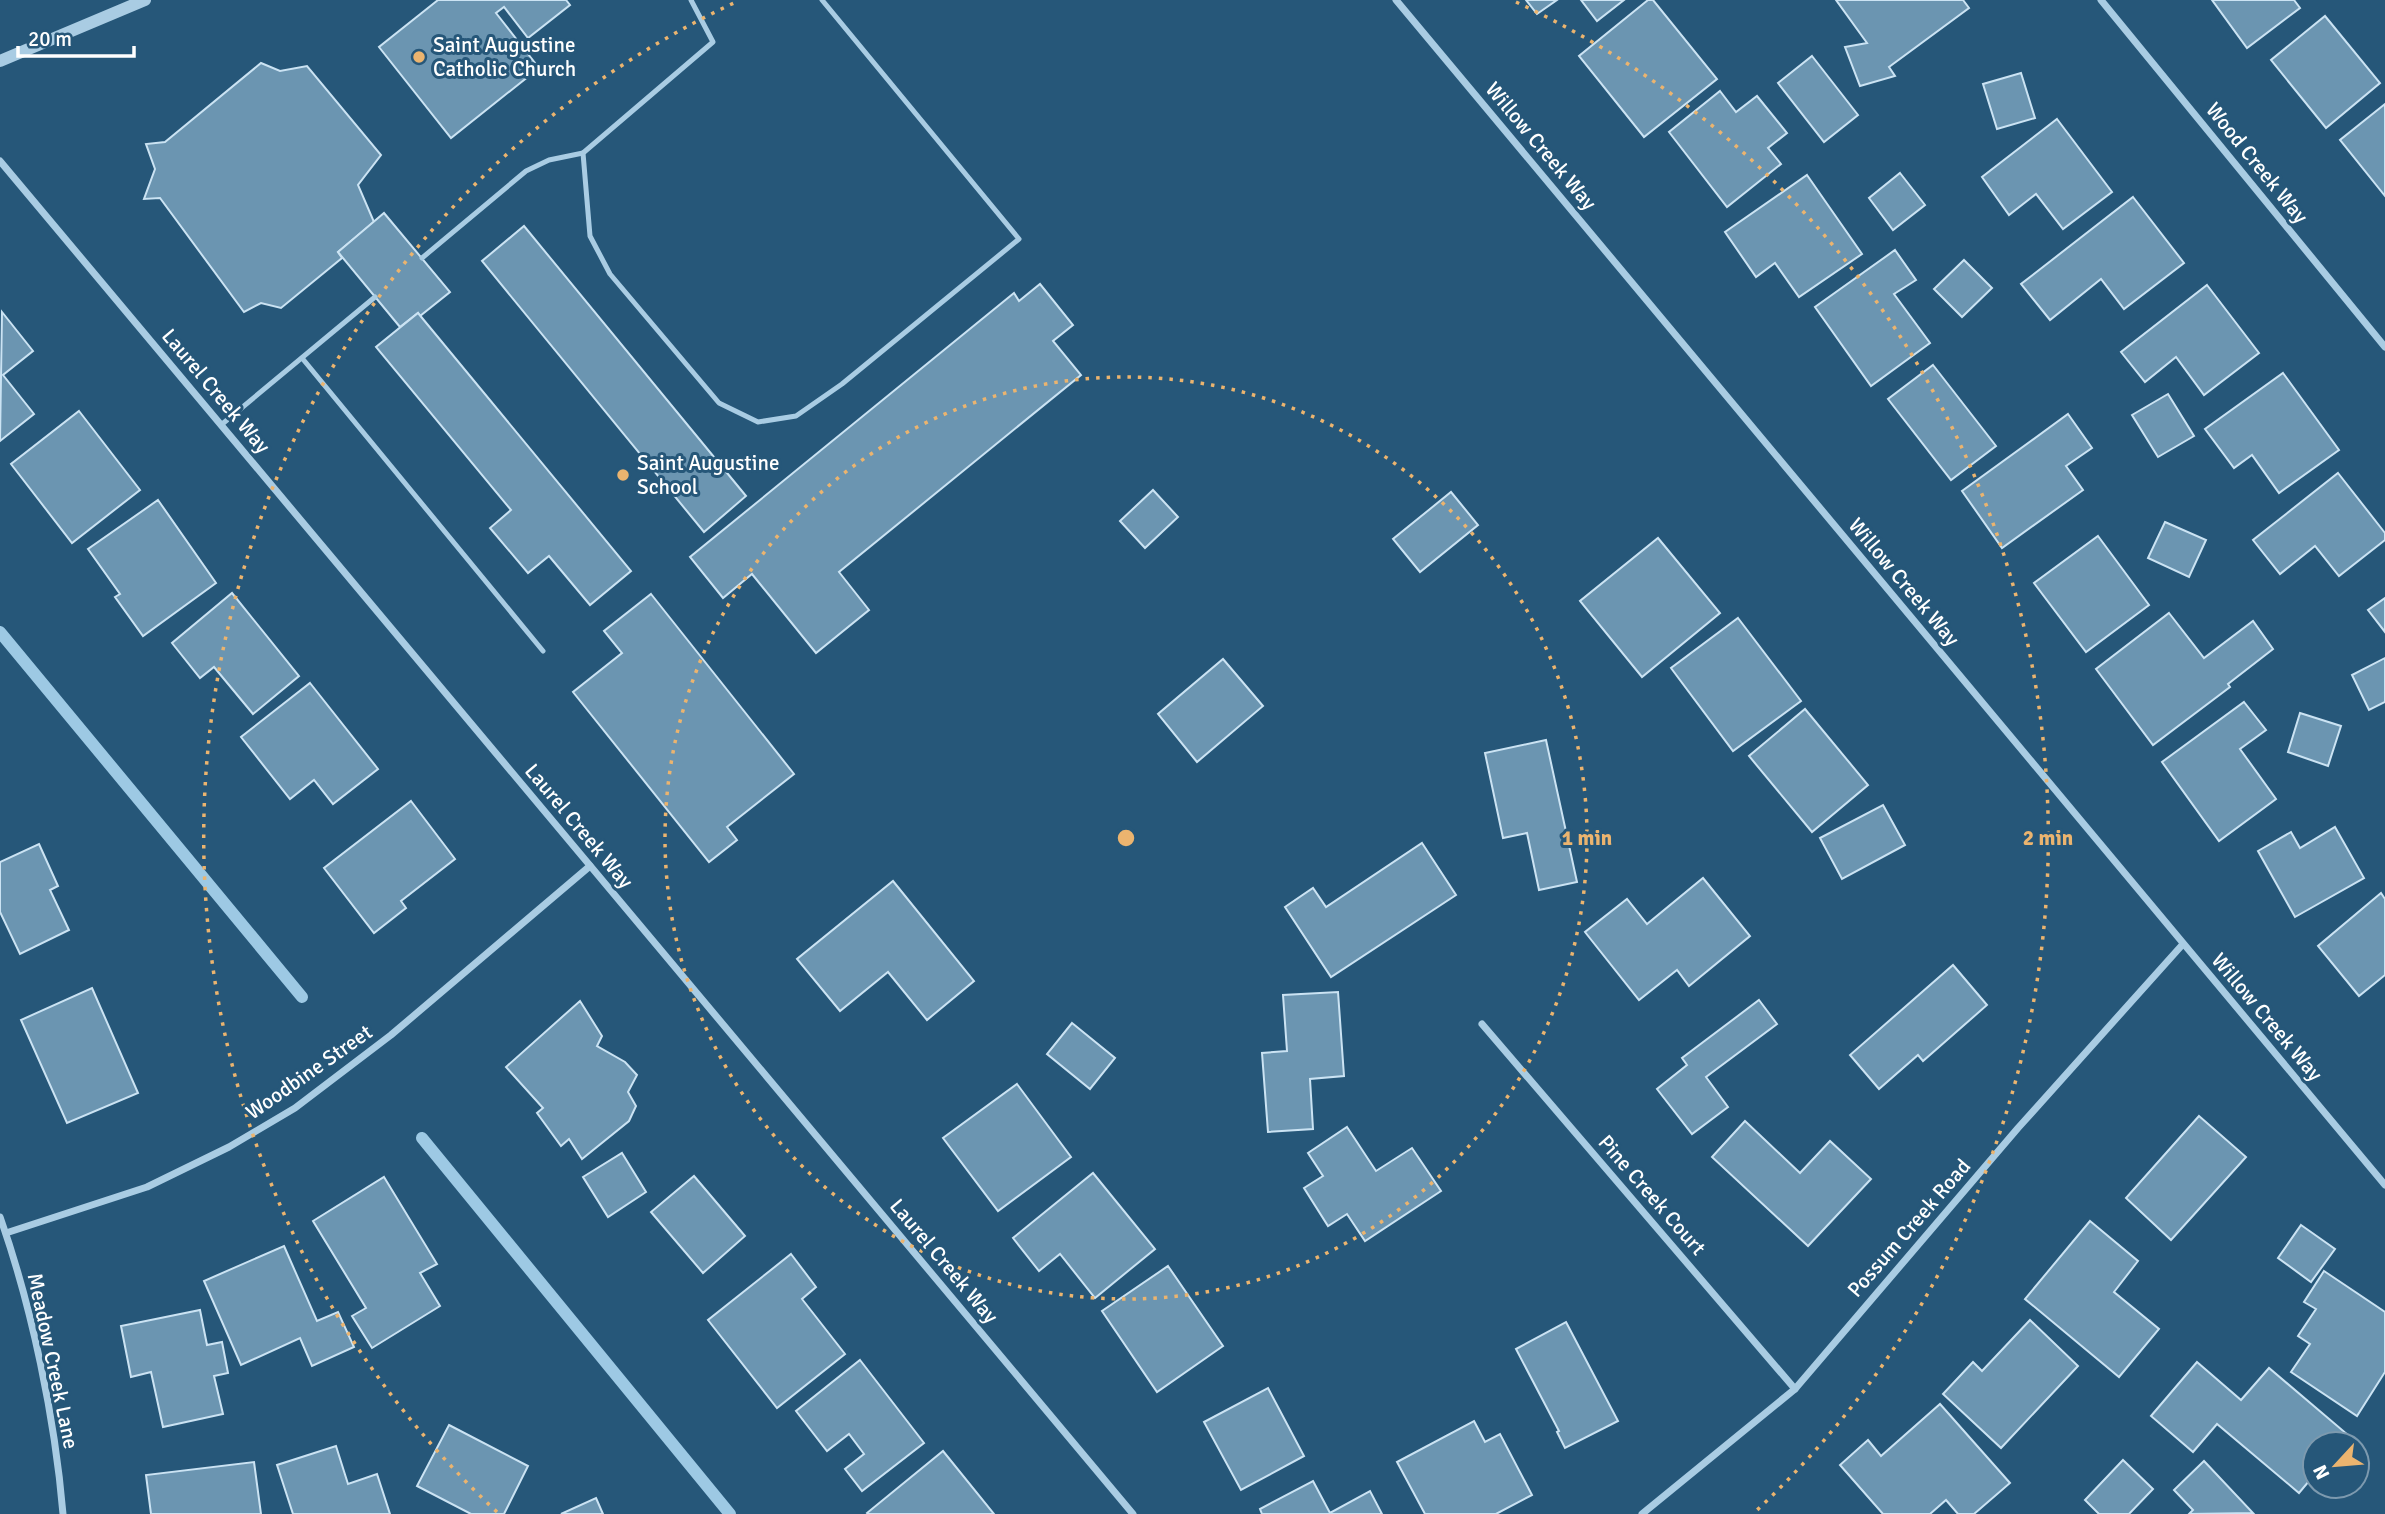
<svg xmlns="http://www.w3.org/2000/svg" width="2385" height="1514" font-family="Signika,sans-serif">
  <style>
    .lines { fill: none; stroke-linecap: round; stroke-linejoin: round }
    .stream { stroke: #9dc9e4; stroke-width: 12 }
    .building { fill: #6b95b1; stroke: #cbe3f3; stroke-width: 2 }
    .service { stroke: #a9cce3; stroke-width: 5 }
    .minor { stroke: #a9cce3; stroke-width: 7 }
    .tertiary { stroke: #a9cce3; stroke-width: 12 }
    .ring { fill: none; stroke: #ebb46f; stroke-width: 3.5; stroke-dasharray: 3.5 7 }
    .poi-dot { fill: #ebb46f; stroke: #265779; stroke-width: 2.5 }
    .labels { text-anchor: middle; stroke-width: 6; stroke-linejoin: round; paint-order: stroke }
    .poi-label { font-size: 21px; fill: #fff; stroke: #265779; text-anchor: start }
    .street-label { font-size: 21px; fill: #fff; stroke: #265779 }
    .centre { fill: #ebb46f; stroke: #265779; stroke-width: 3.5 }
    .ring-label { font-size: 21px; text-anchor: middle; font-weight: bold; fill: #ebb46f; stroke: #265779; stroke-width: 6; stroke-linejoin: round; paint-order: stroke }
  </style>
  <rect width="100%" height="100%" fill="#265779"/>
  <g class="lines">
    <!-- stream -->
    <g class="stream">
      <polyline points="0,632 302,997"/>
      <polyline points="422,1138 730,1514"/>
    </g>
  </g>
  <!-- building -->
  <g class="building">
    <polygon points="438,0 566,0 570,5 528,38 504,7 496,13 539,68 451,138 379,47"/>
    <polygon points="1526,0 1557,0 1537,14"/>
    <polygon points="1581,0 1624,0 1597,21"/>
    <polygon points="1648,0 1653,0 1717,79 1644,137 1579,56"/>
    <polygon points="1836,0 1963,0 1969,8 1889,67 1895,76 1860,86 1845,47 1867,43"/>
    <polygon points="2212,0 2294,0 2300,8 2247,48"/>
    <polygon points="2325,16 2380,83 2326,128 2271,60"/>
    <polygon points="1812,56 1858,115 1824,142 1778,83"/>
    <polygon points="261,63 280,71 307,66 381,155 358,185 374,222 338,252 342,258 281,308 261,303 244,312 160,198 144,199 155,169 146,144 165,142"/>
    <polygon points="2021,73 2035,118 1997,129 1983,84"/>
    <polygon points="1720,91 1736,112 1757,96 1787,133 1768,148 1781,164 1727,207 1669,132"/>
    <polygon points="2385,104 2385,196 2340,140"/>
    <polygon points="2057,119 2112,192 2063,229 2036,194 2009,215 1982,177"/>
    <polygon points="1900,173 1925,205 1893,230 1869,198"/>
    <polygon points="1807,175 1862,254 1799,297 1775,263 1756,277 1725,232"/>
    <polygon points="2133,197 2184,263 2124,309 2101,279 2050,320 2021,284"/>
    <polygon points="384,213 450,292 420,316 418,313 400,327 338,252"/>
    <polygon points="524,226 746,496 704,532 482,261"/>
    <polygon points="1895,250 1916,280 1894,294 1930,343 1871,386 1815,307"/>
    <polygon points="1964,260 1992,288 1962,317 1934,289"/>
    <polygon points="1040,284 1073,325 1053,341 1081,375 839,572 869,610 816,653 752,574 723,598 690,557 1014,293 1019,301"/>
    <polygon points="2207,285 2259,353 2204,395 2176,357 2145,382 2121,352"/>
    <polygon points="2,312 33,351 3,375 34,414 0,441"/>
    <polygon points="418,313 631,571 590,605 549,556 528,573 490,528 511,510 376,347"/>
    <polygon points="1933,365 1996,446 1951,480 1888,399"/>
    <polygon points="2283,373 2339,450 2279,493 2252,455 2234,468 2205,429"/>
    <polygon points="2168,394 2194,436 2158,457 2132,415"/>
    <polygon points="79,411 140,490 72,543 11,464"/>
    <polygon points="2068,414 2092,448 2066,466 2083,490 2002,548 1962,491"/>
    <polygon points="2338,473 2385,533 2385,540 2339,576 2315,546 2280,574 2253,540"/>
    <polygon points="1153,490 1178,517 1145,548 1120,521"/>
    <polygon points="1451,492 1478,525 1420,572 1393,539"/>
    <polygon points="158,500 216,583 143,636 115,597 120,594 88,549"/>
    <polygon points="2165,522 2206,540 2189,577 2148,558"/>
    <polygon points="2098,536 2149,605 2086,652 2034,583"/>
    <polygon points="1658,538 1720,613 1642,677 1580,601"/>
    <polygon points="232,593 299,676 253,714 214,667 200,678 172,643"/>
    <polygon points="651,594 794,774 727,827 737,840 709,862 573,692 622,653 604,631"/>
    <polygon points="2385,598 2385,632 2368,610"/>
    <polygon points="2169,613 2204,658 2253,621 2273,649 2228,684 2230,687 2153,745 2096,669"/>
    <polygon points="1738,618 1801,701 1733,751 1671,668"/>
    <polygon points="2385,658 2385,702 2369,710 2352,675"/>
    <polygon points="1223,659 1263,706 1197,762 1158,714"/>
    <polygon points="310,683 378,769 333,804 314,780 290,799 241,737"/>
    <polygon points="2244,702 2266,730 2240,749 2276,799 2219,841 2162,762"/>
    <polygon points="1805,709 1868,785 1812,832 1749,756"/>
    <polygon points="2300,713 2341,726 2328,766 2288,752"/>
    <polygon points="1546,740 1577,882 1539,890 1527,833 1503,838 1485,753"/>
    <polygon points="411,801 455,859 401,901 406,908 374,933 324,868"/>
    <polygon points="1883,805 1905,845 1842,879 1820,838"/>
    <polygon points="2335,827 2364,878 2295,917 2258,851 2291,832 2300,848"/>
    <polygon points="1422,843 1456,895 1331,977 1285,907 1313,888 1326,907"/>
    <polygon points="39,844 58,886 50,890 69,930 20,954 0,912 0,862"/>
    <polygon points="1703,878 1750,936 1689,986 1677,970 1639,1000 1585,932 1627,899 1647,924"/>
    <polygon points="893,881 974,981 927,1020 888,972 840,1011 797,959"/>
    <polygon points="2381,893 2385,899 2385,975 2359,996 2318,946"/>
    <polygon points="1953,965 1987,1005 1923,1061 1918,1055 1879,1089 1850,1055"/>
    <polygon points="92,988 138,1093 67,1123 21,1020"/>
    <polygon points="1338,992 1344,1076 1310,1079 1313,1129 1268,1132 1262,1053 1287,1051 1283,995"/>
    <polygon points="1759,1000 1777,1024 1706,1077 1728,1107 1692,1134 1657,1089 1687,1065 1682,1058"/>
    <polygon points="580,1001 602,1036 597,1046 625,1062 637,1075 628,1092 636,1106 629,1121 582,1159 569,1139 561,1146 537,1113 543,1108 506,1067"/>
    <polygon points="1072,1023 1115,1058 1090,1089 1047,1054"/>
    <polygon points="1017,1084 1071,1157 998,1211 943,1138"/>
    <polygon points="2199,1116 2246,1157 2171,1240 2126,1198"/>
    <polygon points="1745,1121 1800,1173 1830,1141 1871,1179 1808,1246 1712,1157"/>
    <polygon points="1347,1127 1376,1171 1412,1148 1441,1191 1365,1241 1347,1214 1328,1226 1304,1188 1323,1176 1308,1153"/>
    <polygon points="622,1153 646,1192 608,1217 583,1177"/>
    <polygon points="1093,1173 1155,1249 1095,1298 1060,1254 1039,1271 1013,1238"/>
    <polygon points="694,1176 745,1236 703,1273 651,1212"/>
    <polygon points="384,1177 437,1264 420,1273 440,1306 372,1348 352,1316 366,1308 313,1221"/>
    <polygon points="2090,1221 2138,1261 2114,1292 2159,1329 2119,1377 2025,1299"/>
    <polygon points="2301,1225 2335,1249 2311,1282 2278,1258"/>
    <polygon points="284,1246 317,1321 338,1312 354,1347 312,1366 300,1338 241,1365 204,1281"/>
    <polygon points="791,1254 816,1287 802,1299 845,1354 777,1408 708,1320"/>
    <polygon points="1168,1266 1223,1346 1157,1392 1102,1311"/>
    <polygon points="2324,1271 2385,1312 2385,1372 2357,1416 2291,1372 2310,1344 2298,1336 2316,1309 2304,1302"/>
    <polygon points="200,1310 207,1345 222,1342 228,1373 214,1376 223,1414 163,1427 151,1372 131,1377 121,1326"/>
    <polygon points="2030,1320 2078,1366 2001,1448 1943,1394 1973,1362 1982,1371"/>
    <polygon points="1566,1322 1618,1421 1565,1448 1557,1432 1559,1431 1516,1349"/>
    <polygon points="860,1360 924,1443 862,1491 845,1469 864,1454 849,1434 827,1451 796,1411"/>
    <polygon points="2197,1362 2241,1400 2269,1368 2348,1435 2340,1444 2315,1444 2315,1474 2299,1493 2217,1424 2193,1452 2151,1416"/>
    <polygon points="1268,1388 1304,1456 1241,1490 1204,1422"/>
    <polygon points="1940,1404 2010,1483 1974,1514 1958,1514 1946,1500 1930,1514 1883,1514 1840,1465 1868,1440 1881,1456"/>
    <polygon points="1474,1421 1485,1442 1500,1434 1532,1495 1496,1514 1425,1514 1397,1462"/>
    <polygon points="449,1425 528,1466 504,1514 471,1514 417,1486"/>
    <polygon points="336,1446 348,1484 377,1474 390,1514 293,1514 277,1465"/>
    <polygon points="943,1451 994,1514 868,1514 867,1513"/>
    <polygon points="2123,1460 2153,1489 2129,1514 2099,1514 2085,1500"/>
    <polygon points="2204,1461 2253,1513 2189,1514 2193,1510 2174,1490"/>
    <polygon points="254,1462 261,1514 151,1514 146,1475"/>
    <polygon points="1313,1481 1330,1513 1370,1491 1382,1514 1262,1514 1260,1509"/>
    <polygon points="596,1498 603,1514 561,1514"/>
  </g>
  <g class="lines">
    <!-- service -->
    <g class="service">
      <polyline points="691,0 713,42 583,153 590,236 610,274 719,403 758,422 796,416 842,384 1019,239 822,0"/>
      <polyline points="422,258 526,171 549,160 583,153"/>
      <polyline points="302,358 543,651"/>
      <polyline points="221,425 375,297"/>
    </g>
    <!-- minor -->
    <g class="minor">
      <polyline points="1396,0 2385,1185"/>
      <polyline points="2101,0 2385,347"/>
      <polyline points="0,161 1133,1514"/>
      <polyline points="1482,1024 1795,1389"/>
      <path d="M0,1217C32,1307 55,1419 63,1514"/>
      <polyline points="6,1233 147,1187 229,1147 295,1108 391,1035 590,866"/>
      <polyline points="1642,1514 1795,1389 2018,1128 2183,944"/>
    </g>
    <!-- tertiary -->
    <polyline class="tertiary" points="0,61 145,0"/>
  </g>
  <!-- distance rings -->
  <g class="ring">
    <circle cx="1126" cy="838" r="461"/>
    <path d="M497 1512A922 922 0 0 1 736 2M1516 2A922 922 0 0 1 1755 1512"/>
  </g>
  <!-- markers -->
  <g class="poi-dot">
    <circle cx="419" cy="57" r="7"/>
    <circle cx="623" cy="475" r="7"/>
  </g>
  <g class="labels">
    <!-- poi labels -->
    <g class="poi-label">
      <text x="433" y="52">Saint Augustine<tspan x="433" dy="24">Catholic Church</tspan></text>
      <text x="637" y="470">Saint Augustine<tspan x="637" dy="24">School</tspan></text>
    </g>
    <!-- street labels -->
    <g class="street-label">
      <text transform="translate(1541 146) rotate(50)" y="7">Willow Creek Way</text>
      <text transform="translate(2257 163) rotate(51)" y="7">Wood Creek Way</text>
      <text transform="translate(216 391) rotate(50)" y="7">Laurel Creek Way</text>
      <text transform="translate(1904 582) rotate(50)" y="7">Willow Creek Way</text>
      <text transform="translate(579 826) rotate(50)" y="7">Laurel Creek Way</text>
      <text transform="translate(2267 1017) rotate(50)" y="7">Willow Creek Way</text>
      <text transform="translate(309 1072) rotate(-35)" y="7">Woodbine Street</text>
      <text transform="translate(1652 1195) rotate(49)" y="7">Pine Creek Court</text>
      <text transform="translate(1909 1228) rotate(-49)" y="7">Possum Creek Road</text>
      <text transform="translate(944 1261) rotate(50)" y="7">Laurel Creek Way</text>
      <text transform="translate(53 1361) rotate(78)" y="7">Meadow Creek Lane</text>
    </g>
  </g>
  <circle cx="1126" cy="838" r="10" class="centre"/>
  <g class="ring-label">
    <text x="1587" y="845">1 min</text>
    <text x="2048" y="845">2 min</text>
  </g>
  <!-- north arrow -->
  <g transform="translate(2336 1465) rotate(244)"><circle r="33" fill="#265779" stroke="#7d9aaf" stroke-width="2"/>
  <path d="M0-5L12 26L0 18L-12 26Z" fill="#ebb46f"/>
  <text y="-10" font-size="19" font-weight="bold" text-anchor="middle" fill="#ffffff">N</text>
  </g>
  <!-- scale -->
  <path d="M18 46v10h116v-10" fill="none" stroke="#ffffff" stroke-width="3.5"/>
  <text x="28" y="46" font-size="21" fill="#ffffff" stroke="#265779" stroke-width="5" paint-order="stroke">20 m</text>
</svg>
